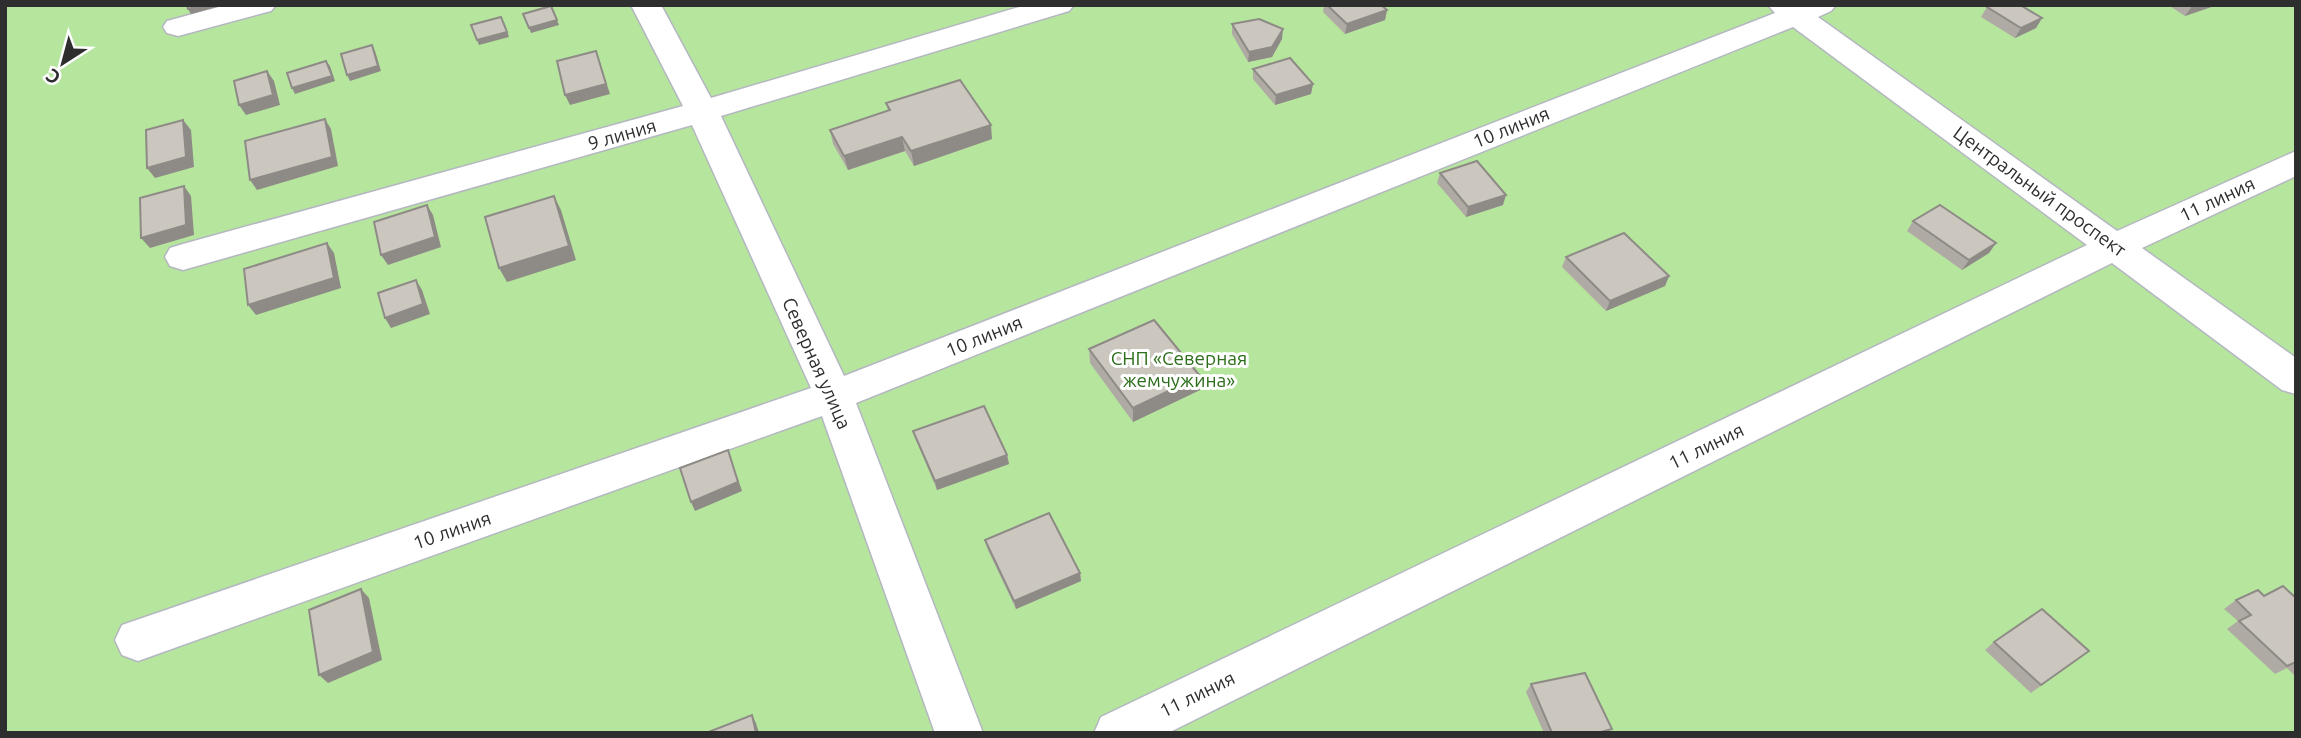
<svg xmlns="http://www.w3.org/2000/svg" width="2301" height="738" viewBox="0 0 2301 738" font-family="Ubuntu,sans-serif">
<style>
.green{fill:#b6e59e}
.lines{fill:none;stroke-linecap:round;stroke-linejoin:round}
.minor-casing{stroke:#b4b7c1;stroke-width:3}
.minor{fill:#fff;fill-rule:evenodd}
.wall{fill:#afaba4}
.shaded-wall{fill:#8e8b86}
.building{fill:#cbc7bf;stroke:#8e8b86;stroke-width:2}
.labels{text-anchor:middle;stroke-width:6;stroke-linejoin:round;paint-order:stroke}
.street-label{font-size:19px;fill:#2e2e2e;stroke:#fff}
.park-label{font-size:19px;fill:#2c6e1b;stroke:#fff}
</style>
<rect width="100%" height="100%" fill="#efe9e1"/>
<rect class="green" x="5" y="5" width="2291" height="728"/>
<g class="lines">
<g class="minor-casing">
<g id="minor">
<polygon points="226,5 276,5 271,11 178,36 167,33 163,27 167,21"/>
<polygon points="631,5 661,5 711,98 1026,5 1074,5 1069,11 721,116 844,376 1775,13 1768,5 1836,5 1831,11 1818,17 2117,231 2296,151 2296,176 2142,248 2296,358 2296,394 2282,390 2112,263 1168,733 1094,733 1101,717 2087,245 1793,27 856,403 983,733 935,733 822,416 138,661 122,655 115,640 122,625 811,388 692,125 183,270 170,266 165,257 170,248 183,244 683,106"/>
</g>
</g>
<use href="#minor" class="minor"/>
</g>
<g class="wall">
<polygon points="1324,5 1381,5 1387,10 1385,20 1345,34 1323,12"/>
<polygon points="2168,5 2217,5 2185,16"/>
<polygon points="1987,7 2042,18 2036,28 2015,38 1981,17"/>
<polygon points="1232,24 1282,39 1272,57 1248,62 1232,34"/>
<polygon points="1253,69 1313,84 1311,94 1275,105 1253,79"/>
<polygon points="886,103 992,139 914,166 905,151 848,170 833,144 830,130 888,111"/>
<polygon points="1440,173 1503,205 1466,217 1437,183"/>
<polygon points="1913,221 1996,243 1989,253 1962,270 1907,231"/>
<polygon points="1566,257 1669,276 1665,286 1606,311 1562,267"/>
<polygon points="1089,349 1200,390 1133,422 1090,363"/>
<polygon points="913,431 1007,455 1009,464 937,490 916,440"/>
<polygon points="985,540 1080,573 1081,581 1016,609 987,548"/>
<polygon points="2264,596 2296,598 2296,677 2287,668 2275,674 2227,629 2238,621 2224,609 2236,600"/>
<polygon points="1994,642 2089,651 2031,693 1985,650"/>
<polygon points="1531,684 1610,733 1544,733 1526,692"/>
</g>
<g class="shaded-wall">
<polygon points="201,5 224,5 191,14 188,9"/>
<polygon points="2194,5 2217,5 2185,16 2192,6"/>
<polygon points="1387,10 1385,20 1345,34 1347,24"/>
<polygon points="2042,18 2036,28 2015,38 2021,28"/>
<polygon points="557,20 559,25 531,33 529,28"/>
<polygon points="504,22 509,37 479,45 477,40"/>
<polygon points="1283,29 1282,39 1272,57 1248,62 1249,52"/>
<polygon points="372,45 375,51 381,71 350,81 347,75"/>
<polygon points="596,51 610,94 570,105 565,95"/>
<polygon points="326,61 330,66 335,81 295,94 292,88"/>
<polygon points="267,71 274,81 280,105 246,115 239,105"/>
<polygon points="1313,84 1311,94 1275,105 1276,95"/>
<polygon points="325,119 331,129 338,166 257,190 250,180"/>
<polygon points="183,120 191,130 194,167 155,178 147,168"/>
<polygon points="991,125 992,139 914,166 911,151"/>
<polygon points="902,137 905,151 848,170 844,156"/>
<polygon points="184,186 191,196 194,235 150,248 141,238"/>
<polygon points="1506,195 1503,205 1466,217 1468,207"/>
<polygon points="554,196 561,210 576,260 507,282 499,268"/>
<polygon points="427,205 433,215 441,247 388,265 381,255"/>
<polygon points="327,243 334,253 341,288 256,315 248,305"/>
<polygon points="1996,243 1989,253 1962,270 1969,260"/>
<polygon points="1669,276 1665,286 1606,311 1610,301"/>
<polygon points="416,280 422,290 430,314 391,328 385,318"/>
<polygon points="1200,376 1200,390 1133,422 1133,408"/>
<polygon points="728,450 742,491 695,511 691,502"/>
<polygon points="1007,455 1009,464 937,490 935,481"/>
<polygon points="1080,573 1081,581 1016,609 1014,601"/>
<polygon points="361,589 369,598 382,660 328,683 319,675"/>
<polygon points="752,715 756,723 759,733 756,733"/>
</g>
<g class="building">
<polygon points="187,5 201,5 188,9"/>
<polygon points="1327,5 1381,5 1387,10 1347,24"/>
<polygon points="1990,5 2020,5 2042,18 2021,28 1987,7"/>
<polygon points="551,6 557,20 529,28 523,14"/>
<polygon points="501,17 507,32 477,40 471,25"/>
<polygon points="1259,19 1283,29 1272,47 1249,52 1232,24"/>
<polygon points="372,45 378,66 347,75 341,54"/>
<polygon points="596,51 606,84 565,95 557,61"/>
<polygon points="1290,58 1313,84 1276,95 1253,69"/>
<polygon points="326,61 332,76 292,88 287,73"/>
<polygon points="267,71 273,95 239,105 234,81"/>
<polygon points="960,80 991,125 911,151 902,137 844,156 830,130 890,110 886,103"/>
<polygon points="325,119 332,157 250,180 245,141"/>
<polygon points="183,120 186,157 147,168 146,130"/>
<polygon points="1477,161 1506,195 1468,207 1440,173"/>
<polygon points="184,186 186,225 141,238 140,198"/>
<polygon points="554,196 569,246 499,268 485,217"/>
<polygon points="427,205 435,237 381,255 374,222"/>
<polygon points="1940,205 1996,243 1969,260 1913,221"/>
<polygon points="1624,233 1669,276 1610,301 1566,257"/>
<polygon points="327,243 334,278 248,305 244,269"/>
<polygon points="416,280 423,304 385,318 378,293"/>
<polygon points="1154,320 1200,376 1133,408 1089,349"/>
<polygon points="984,406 1007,455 935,481 913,431"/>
<polygon points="728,450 738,482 691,502 680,468"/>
<polygon points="1049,513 1080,573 1014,601 985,540"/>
<polygon points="2283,586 2296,598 2296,662 2287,666 2239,621 2251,615 2236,600 2258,590 2264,596"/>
<polygon points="361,589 373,652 319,675 309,610"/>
<polygon points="2042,609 2089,651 2041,685 1994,642"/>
<polygon points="1585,673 1612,729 1597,733 1552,733 1531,684"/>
<polygon points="752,715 756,733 706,733"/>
</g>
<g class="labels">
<g class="street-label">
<text transform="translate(1511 127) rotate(-22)" y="7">10 линия</text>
<text transform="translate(622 134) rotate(-16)" y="7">9 линия</text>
<text transform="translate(2040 191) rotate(36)" y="7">Центральный проспект</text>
<text transform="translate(2217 199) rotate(-25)" y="7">11 линия</text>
<text transform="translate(984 336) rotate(-22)" y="7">10 линия</text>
<text transform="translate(817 363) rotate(66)" y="7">Северная улица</text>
<text transform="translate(1706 446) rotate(-26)" y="7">11 линия</text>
<text transform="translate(452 530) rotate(-19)" y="7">10 линия</text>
<text transform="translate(1197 694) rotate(-26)" y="7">11 линия</text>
</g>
<g class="park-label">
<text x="1179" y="365">СНП «Северная<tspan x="1179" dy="22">жемчужина»</tspan></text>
</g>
</g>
<rect width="2301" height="738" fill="none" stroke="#2e2e2e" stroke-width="14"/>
<g transform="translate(63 63) rotate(216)" stroke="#ffffff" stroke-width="5" paint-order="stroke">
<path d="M0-5L12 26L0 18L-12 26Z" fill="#2e2e2e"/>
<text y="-10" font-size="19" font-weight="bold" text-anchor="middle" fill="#2e2e2e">С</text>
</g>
</svg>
